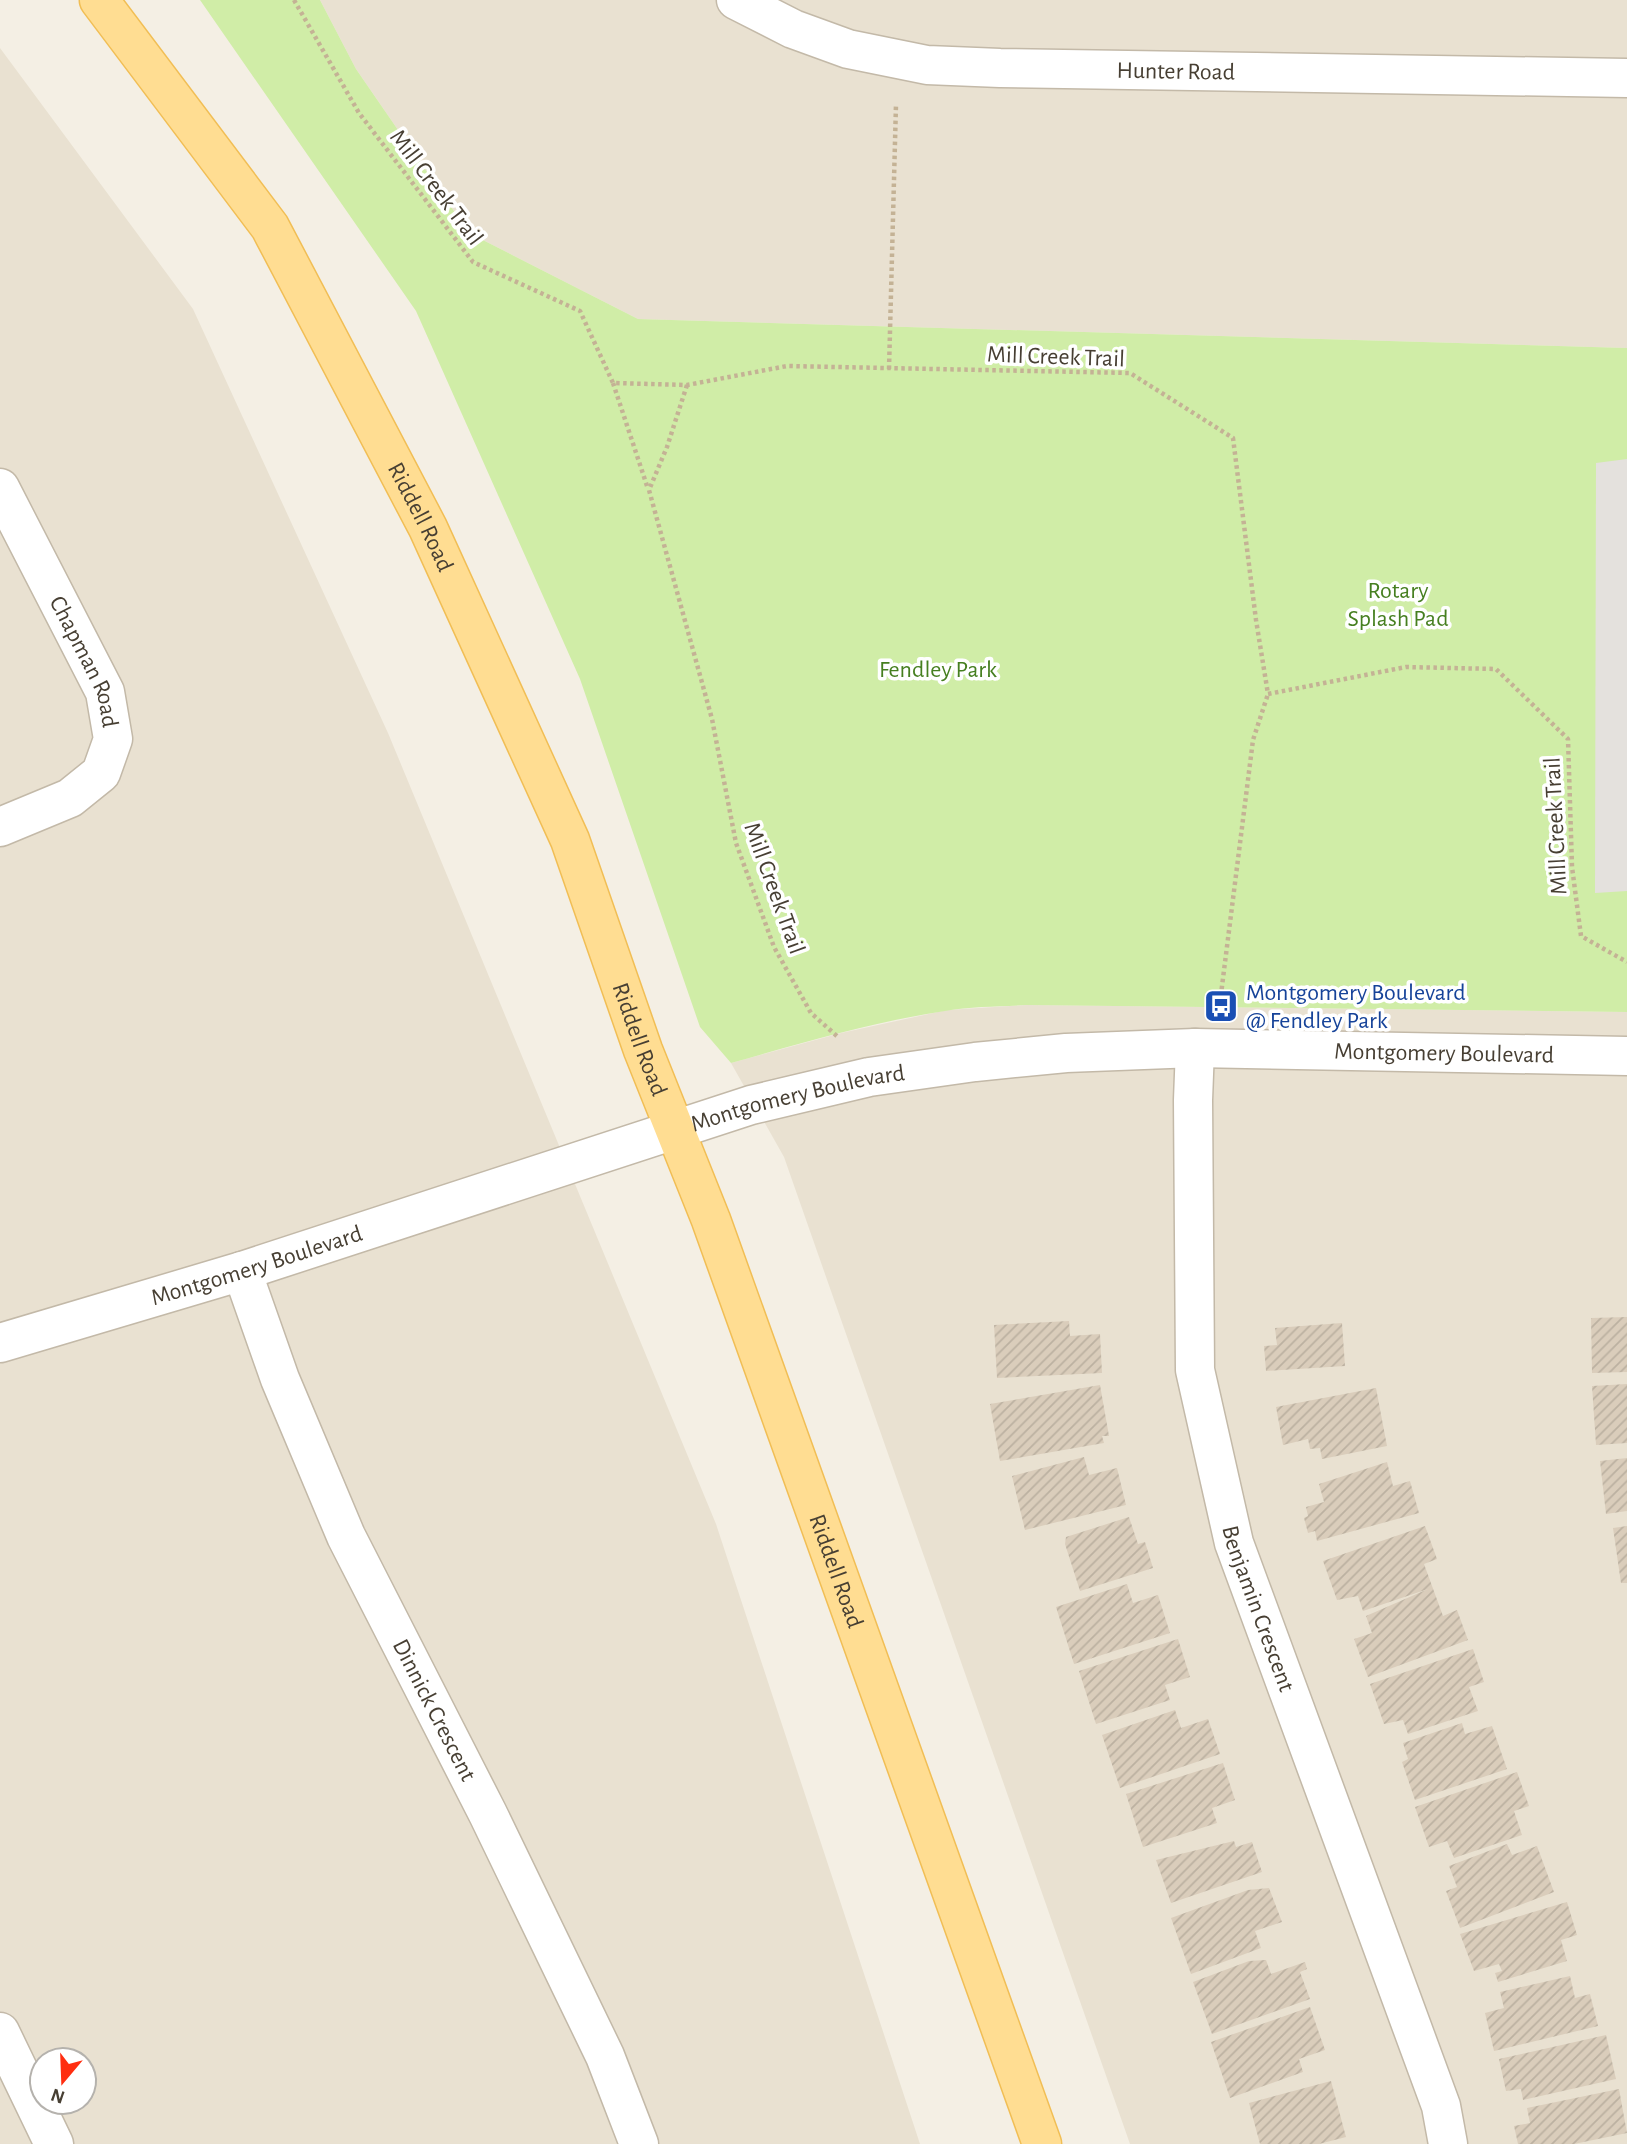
<svg xmlns="http://www.w3.org/2000/svg" width="1627" height="2144" viewBox="0 0 1627 2144" font-family="'Alegreya Sans',sans-serif">
<style>
.residential{fill:#e9e1d1;fill-rule:evenodd}
.park{fill:#d0eda7}
.parking{fill:#e4e1dd}
.building{fill:url(#building-hatch)}
.lines{fill:none;stroke-linecap:round;stroke-linejoin:round}
.street-casing{stroke:#c3b9a8;stroke-width:41}
.primary-casing{stroke:#f1be55;stroke-width:41}
.path{stroke:#c4b295;stroke-width:4.5;stroke-dasharray:3.5 3.5;stroke-linecap:butt}
.street{stroke:#fff;stroke-width:38}
.primary{stroke:#ffdd92;stroke-width:38}
.labels{text-anchor:middle;stroke-width:7;stroke-linejoin:round;paint-order:stroke}
.street-label{font-size:24px;fill:#473f33;stroke:#fff}
.park-label{font-size:24px;fill:#467f20;stroke:#fff}
.transit-label{font-size:24px;fill:#164399;stroke:#fff;text-anchor:start}
</style>
<defs>
<pattern id="building-hatch" width="6" height="6" patternUnits="userSpaceOnUse" patternTransform="scale(1.75)"><rect width="6" height="6" fill="#dacdbb"/><path d="M-1 1l2-2M0 6l6-6M5 7l2-2" fill="none" stroke="#bcb1a1"/></pattern>
</defs>
<rect width="100%" height="100%" fill="#f4efe4"/>
<g class="residential">
<polygon points="320,0 1627,0 1627,348 638,319 469,233 356,69"/>
<path d="M 0,48 L 193,309 L 388,733 L 716,1524 L 920,2144 L 0,2144 ZM 42,2060 L 84,2060 L 84,2102 L 42,2102 Z"/>
<polygon points="1026,1005 1627,1012 1627,2144 1130,2144 784,1157 731,1063 841,1033 947,1010"/>
</g>
<path class="park" d="M 200,0 L 320,0 L 356,69 L 469,233 L 638,319 L 1627,348 L 1627,1012 L 1026,1005 C 999,1007 972,1006 945,1011 C 873,1022 802,1043 731,1063 L 700,1027 L 580,679 L 416,311 Z"/>
<polygon class="parking" points="1627,459 1627,891 1595,893 1596,463"/>
<g class="building">
<polygon points="1627,1317 1627,1372 1592,1373 1591,1318"/>
<polygon points="1069,1321 1070,1336 1100,1334 1102,1373 997,1378 994,1325"/>
<polygon points="1342,1323 1345,1366 1266,1371 1264,1346 1277,1345 1275,1328"/>
<polygon points="1627,1384 1627,1443 1596,1445 1592,1386"/>
<polygon points="1100,1385 1109,1436 1102,1436 1104,1443 1000,1461 990,1404"/>
<polygon points="1376,1388 1387,1446 1322,1459 1320,1448 1310,1449 1308,1439 1283,1445 1276,1407"/>
<polygon points="1084,1457 1089,1475 1117,1468 1126,1505 1025,1530 1012,1476"/>
<polygon points="1627,1458 1627,1511 1606,1514 1600,1461"/>
<polygon points="1387,1462 1393,1486 1410,1481 1419,1513 1317,1541 1315,1531 1308,1533 1304,1518 1308,1516 1306,1507 1324,1502 1319,1484"/>
<polygon points="1129,1517 1138,1544 1145,1542 1153,1568 1080,1591 1065,1544 1066,1537"/>
<polygon points="1425,1526 1437,1559 1424,1564 1443,1616 1457,1610 1468,1640 1368,1677 1354,1639 1372,1633 1366,1616 1428,1589 1363,1611 1358,1596 1337,1600 1323,1561"/>
<polygon points="1627,1526 1627,1583 1621,1583 1613,1528"/>
<polygon points="1127,1584 1133,1603 1158,1595 1170,1633 1074,1664 1056,1607"/>
<polygon points="1178,1639 1190,1677 1165,1685 1170,1700 1096,1724 1079,1671"/>
<polygon points="1473,1649 1484,1682 1469,1687 1478,1711 1408,1734 1403,1720 1384,1724 1370,1684"/>
<polygon points="1175,1710 1181,1728 1208,1719 1220,1754 1120,1788 1102,1735"/>
<polygon points="1462,1723 1465,1734 1492,1726 1507,1769 1415,1800 1402,1762 1408,1759 1403,1743"/>
<polygon points="1223,1763 1235,1800 1212,1808 1217,1823 1143,1847 1126,1794"/>
<polygon points="1517,1772 1529,1806 1514,1811 1522,1835 1454,1858 1447,1841 1429,1847 1415,1807"/>
<polygon points="1234,1841 1236,1847 1252,1842 1262,1872 1171,1903 1156,1860"/>
<polygon points="1507,1844 1512,1855 1537,1846 1554,1892 1460,1928 1446,1891 1457,1887 1449,1866"/>
<polygon points="1269,1888 1282,1922 1255,1931 1261,1948 1191,1974 1171,1918 1248,1890"/>
<polygon points="1567,1902 1577,1935 1561,1940 1567,1961 1498,1982 1495,1973 1502,1971 1499,1964 1474,1971 1460,1934"/>
<polygon points="1266,1960 1271,1974 1305,1962 1307,1969 1300,1972 1310,1999 1212,2034 1193,1982 1249,1961"/>
<polygon points="1570,1976 1575,1998 1590,1994 1598,2026 1494,2051 1485,2013 1504,2008 1500,1992"/>
<polygon points="1310,2007 1325,2050 1299,2059 1303,2072 1230,2098 1211,2042"/>
<polygon points="1606,2035 1616,2079 1523,2100 1521,2089 1506,2091 1499,2059"/>
<polygon points="1331,2081 1346,2137 1319,2144 1260,2144 1249,2103"/>
<polygon points="1619,2089 1627,2133 1574,2144 1518,2144 1514,2126 1530,2123 1527,2108"/>
</g>
<g class="lines">
<g class="street-casing">
<g id="street">
<path id="s1" d="M 736,0 L 793,29 L 848,49 L 927,65 L 1000,68 L 1627,78"/>
<path id="s2" d="M 0,488 L 105,692 L 113,739 L 101,773 L 70,798 L 0,827"/>
<path id="s3" d="M 1195,1048 L 1193,1100 L 1195,1370 L 1234,1543 L 1441,2106 L 1448,2144"/>
<path id="s4" d="M 242,1271 L 280,1379 L 346,1536 L 488,1814 L 605,2056 L 639,2144"/>
<path id="s5" d="M 0,1343 L 242,1271 L 751,1105 L 869,1077 L 975,1062 L 1066,1053 L 1195,1048 L 1627,1056"/>
<polyline points="0,2032 54,2144"/>
</g>
</g>
<g class="primary-casing">
<g id="primary">
<path id="s6" d="M 99,0 L 270,227 L 428,528 L 570,840 L 643,1050 L 711,1220 L 1042,2144"/>
</g>
</g>
<g class="path">
<polyline points="294,0 359,113 473,262 580,311 613,383 687,385 787,366 1130,373 1233,438 1256,620 1268,694 1406,667 1496,669 1568,739 1572,867 1581,936 1627,962"/>
<polyline points="889,369 896,104"/>
<polyline points="613,383 648,489"/>
<polyline points="687,385 667,447 649,490 712,719 736,843 774,947 811,1013 838,1037"/>
<polyline points="1219,1010 1253,740 1268,694"/>
</g>
<use href="#street" class="street"/>
<use href="#primary" class="primary"/>
</g>
<defs>
<g id="bus-square" transform="scale(1.75)"><rect x="-9" y="-9" width="18" height="18" rx="4" fill="#1a4fb4" stroke="#fff"/><path d="M-5-6H5V4H4V6H2V4H-2V6H-4V4H-5ZM-3.5-4V0h7V-4ZM-3.5 1.2v1.5H-2V1.2ZM2 1.2v1.5H3.5V1.2Z" fill="#fff"/></g>
</defs>
<g fill-rule="evenodd">
<use href="#bus-square" x="1221" y="1006"/>
</g>
<g class="labels">
<g class="street-label">
<text dy="8" stroke="none"><textPath href="#s1" startOffset="452">Hunter Road</textPath></text>
<text transform="translate(437 187) rotate(53)" y="8">Mill Creek Trail</text>
<text transform="translate(1056 356) rotate(2)" y="8">Mill Creek Trail</text>
<text dy="8" stroke="none"><textPath href="#s6" startOffset="611">Riddell Road</textPath></text>
<text dy="8" stroke="none"><textPath href="#s2" startOffset="194">Chapman Road</textPath></text>
<text transform="translate(1555 826) rotate(-93)" y="8">Mill Creek Trail</text>
<text transform="translate(775 888) rotate(70)" y="8">Mill Creek Trail</text>
<text dy="8" stroke="none"><textPath href="#s6" startOffset="1178">Riddell Road</textPath></text>
<text dy="8" stroke="none"><textPath href="#s5" startOffset="1486">Montgomery Boulevard</textPath></text>
<text dy="8" stroke="none"><textPath href="#s5" startOffset="835">Montgomery Boulevard</textPath></text>
<text dy="8" stroke="none"><textPath href="#s5" startOffset="268">Montgomery Boulevard</textPath></text>
<text dy="8" stroke="none"><textPath href="#s6" startOffset="1745">Riddell Road</textPath></text>
<text dy="8" stroke="none"><textPath href="#s3" startOffset="569">Benjamin Crescent</textPath></text>
<text dy="8" stroke="none"><textPath href="#s4" startOffset="480">Dinnick Crescent</textPath></text>
</g>
<g class="park-label">
<text x="1398" y="598">Rotary<tspan x="1398" dy="28">Splash Pad</tspan></text>
<text x="938" y="677">Fendley Park</text>
</g>
<g class="transit-label">
<text x="1246" y="1000">Montgomery Boulevard<tspan x="1246" dy="28">@ Fendley Park</tspan></text>
</g>
</g>
<g transform="translate(63 2081) rotate(199)"><circle r="33" fill="#ffffff" stroke="#b5b2ad" stroke-width="2"/>
<path d="M0-5L12 26L0 18L-12 26Z" fill="#ff2e10"/>
<text y="-10" font-size="19" font-weight="bold" text-anchor="middle" fill="#473f33">N</text>
</g>
</svg>
